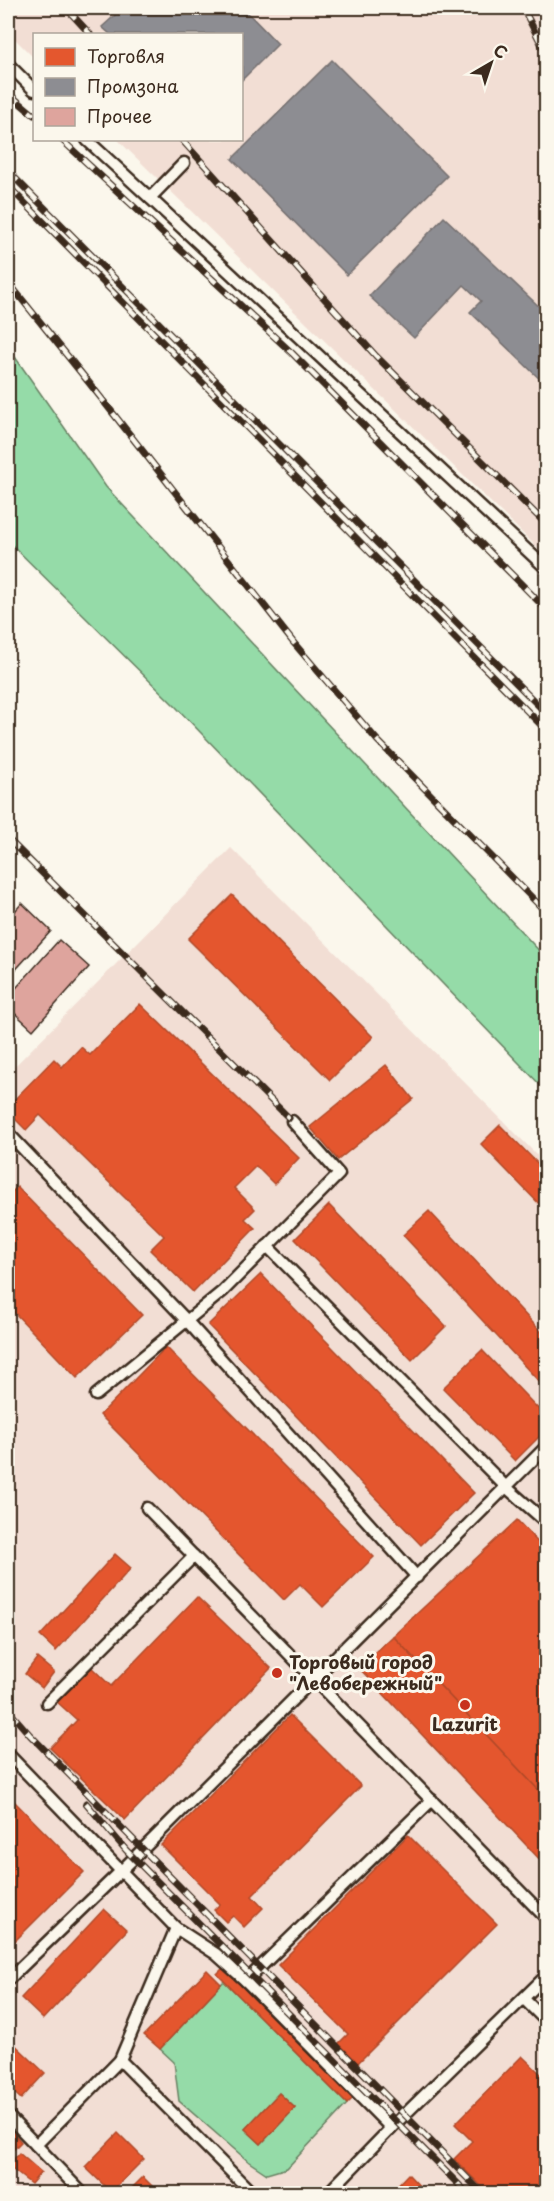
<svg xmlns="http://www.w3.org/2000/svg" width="554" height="2201" viewBox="0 0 554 2201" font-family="'Playpen Sans',sans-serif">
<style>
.built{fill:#f2ded4}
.green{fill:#95dba8;stroke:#688263;stroke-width:1.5;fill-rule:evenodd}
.shops{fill:#e4572e;stroke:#b14a29;stroke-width:1.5}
.industry{fill:#8d8d92;stroke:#746f6f;stroke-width:1.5}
.building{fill:#dea49d;stroke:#3b2a1e;stroke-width:1.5}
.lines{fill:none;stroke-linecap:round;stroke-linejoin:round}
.service-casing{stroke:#3b2a1e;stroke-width:15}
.service{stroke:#fbf7ec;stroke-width:10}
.rail-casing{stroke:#3b2a1e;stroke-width:7}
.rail{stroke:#fbf7ec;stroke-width:4.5;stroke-dasharray:14;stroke-linecap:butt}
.poi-dot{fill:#c8321e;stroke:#fbf7ec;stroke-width:2}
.labels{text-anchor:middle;stroke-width:6;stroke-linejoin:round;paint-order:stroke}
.poi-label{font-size:18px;font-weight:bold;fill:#3b2a1e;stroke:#fbf7ec;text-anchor:start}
</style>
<rect width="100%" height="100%" fill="#fbf7ec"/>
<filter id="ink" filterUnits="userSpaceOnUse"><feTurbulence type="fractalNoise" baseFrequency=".0167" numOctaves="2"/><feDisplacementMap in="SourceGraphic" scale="12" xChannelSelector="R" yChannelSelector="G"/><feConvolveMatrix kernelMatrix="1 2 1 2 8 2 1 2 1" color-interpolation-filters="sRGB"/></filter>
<g filter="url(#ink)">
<g class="built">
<polygon points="8,8 546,8 546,556 118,140 242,140 242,34 34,34 34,58 8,32"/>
<polygon points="231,848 546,1164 546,2193 19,2194 8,2183 8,1073"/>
</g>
<g class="green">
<polygon points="8,347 106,487 546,958 546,1091 176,707 8,541"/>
<path d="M 224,1981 L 347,2104 L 287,2168 L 267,2174 L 249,2162 L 179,2101 L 174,2062 L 160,2049 ZM 279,2093 L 295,2108 L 261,2144 L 245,2129 Z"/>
</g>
<g class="shops">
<polygon points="232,895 373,1037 330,1080 188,939"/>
<polygon points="140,1004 299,1158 274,1184 256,1166 234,1188 255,1209 245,1219 255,1228 193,1292 150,1250 164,1236 40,1115 26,1130 8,1112 8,1106 54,1059 62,1067 81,1047 90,1055"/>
<polygon points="386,1065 413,1099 338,1160 310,1127"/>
<polygon points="500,1125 546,1172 546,1211 481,1144"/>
<polygon points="17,1187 142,1315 77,1378 8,1306 8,1196"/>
<polygon points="329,1205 446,1326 412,1360 295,1239"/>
<polygon points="429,1211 546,1337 546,1389 403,1235"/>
<polygon points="261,1274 474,1493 421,1545 208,1325"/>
<polygon points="166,1347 374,1557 323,1607 300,1584 284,1600 100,1415"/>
<polygon points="482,1350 546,1417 546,1430 515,1461 443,1388"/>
<polygon points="517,1520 546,1551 546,1798 393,1636"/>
<polygon points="115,1554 131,1568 56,1651 40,1636"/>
<polygon points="197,1597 271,1668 125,1820 50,1748 77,1720 56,1701 90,1666 111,1686"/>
<polygon points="393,1636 546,1798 546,1866 359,1668"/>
<polygon points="37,1658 54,1672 42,1688 25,1674"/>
<polygon points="290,1715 361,1786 252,1896 263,1908 244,1927 233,1916 226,1922 214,1910 220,1904 161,1845"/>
<polygon points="8,1795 84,1872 8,1948"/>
<polygon points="408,1835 497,1924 357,2064 338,2044 348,2034 278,1965"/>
<polygon points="104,1909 127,1930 43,2019 21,1998"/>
<polygon points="224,1967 354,2097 347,2104 217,1974"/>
<polygon points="207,1970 221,1984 160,2049 144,2035"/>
<polygon points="8,2038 45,2073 21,2099 8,2087"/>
<polygon points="522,2056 546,2079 546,2194 489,2194 454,2159 472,2141 455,2124"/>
<polygon points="279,2093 295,2108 261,2144 245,2129"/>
<polygon points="8,2127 21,2142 8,2155"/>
<polygon points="118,2133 144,2159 111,2192 85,2167"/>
<polygon points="19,2153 41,2172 31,2184 8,2166"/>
<polygon points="408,2174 427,2194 389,2194"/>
<polygon points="143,2177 160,2194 126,2194"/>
</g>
<g class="industry">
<polygon points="123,8 243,8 278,44 242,80 242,34 110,34 102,27"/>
<polygon points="332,60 447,176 347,275 232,159"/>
<polygon points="444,217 546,313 546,385 470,312 481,301 464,285 414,338 369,296"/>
</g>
<g class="building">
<polygon points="22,903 51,931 8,978 8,919"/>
<polygon points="59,940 89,967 33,1030 8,1007 8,997"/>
</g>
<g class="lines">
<g class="service-casing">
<g id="service">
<polyline points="8,64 34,90"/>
<polyline points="87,140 150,198"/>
<polyline points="184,163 150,198 546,568"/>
<polyline points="8,1133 187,1321 417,1577"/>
<polyline points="267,1246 506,1487 546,1522"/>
<polyline points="96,1395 223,1291 339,1174 292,1121"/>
<polyline points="147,1508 546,1918"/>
<polyline points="47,1703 194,1556"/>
<polyline points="8,1754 176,1928 120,2060"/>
<polyline points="176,1928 216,1954 246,1981 391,2128"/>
<polyline points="8,1980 121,1871 546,1447"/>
<polyline points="246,1981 432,1800"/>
<polyline points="524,1999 546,2021"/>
<polyline points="8,2116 36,2145 120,2060 253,2194"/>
<polyline points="36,2145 83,2194"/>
<polyline points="327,2194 391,2128 546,1976"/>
</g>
</g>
<use href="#service" class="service"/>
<g class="rail-casing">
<g id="rail">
<polyline points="66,8 90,34"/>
<polyline points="523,8 546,53"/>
<polyline points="8,93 34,115"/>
<polyline points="62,140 292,353 546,609"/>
<polyline points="182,140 376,356 546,524"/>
<polyline points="8,171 546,713"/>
<polyline points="8,186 546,730"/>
<polyline points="8,282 90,384 293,642 377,740 546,912"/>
<polyline points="8,839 289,1118"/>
<polyline points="8,1710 30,1735 483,2194"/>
<polyline points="86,1803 126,1850 468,2194"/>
</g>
</g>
<use href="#rail" class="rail"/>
</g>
</g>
<g class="poi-dot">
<circle cx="277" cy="1673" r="6"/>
<circle cx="465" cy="1705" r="6"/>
</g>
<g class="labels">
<g class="poi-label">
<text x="289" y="1669">Торговый город<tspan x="289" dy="21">"Левобережный"</tspan></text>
<text x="465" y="1731" text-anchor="middle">Lazurit</text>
</g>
</g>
<rect width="554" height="2201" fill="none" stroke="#fbf7ec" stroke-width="30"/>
<rect x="15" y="15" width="524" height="2171" fill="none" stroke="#3b2a1e" stroke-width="2" filter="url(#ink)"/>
<rect x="33" y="33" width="210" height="108" fill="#fbf7ec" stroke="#aea59a" stroke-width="1.5"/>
<rect x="45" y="48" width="30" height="18" fill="#e4572e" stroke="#aea59a" stroke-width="1.5"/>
<text x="87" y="63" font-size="18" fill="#3b2a1e">Торговля</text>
<rect x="45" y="78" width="30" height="18" fill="#8d8d92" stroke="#aea59a" stroke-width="1.5"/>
<text x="87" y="93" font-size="18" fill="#3b2a1e">Промзона</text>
<rect x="45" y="108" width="30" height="18" fill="#dea49d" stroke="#aea59a" stroke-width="1.5"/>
<text x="87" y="123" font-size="18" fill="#3b2a1e">Прочее</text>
<g transform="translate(491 63) rotate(39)" stroke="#fbf7ec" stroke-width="4.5" paint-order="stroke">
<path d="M0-4.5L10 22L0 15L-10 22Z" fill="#3b2a1e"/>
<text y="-9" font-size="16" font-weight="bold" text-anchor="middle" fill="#3b2a1e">С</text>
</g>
</svg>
